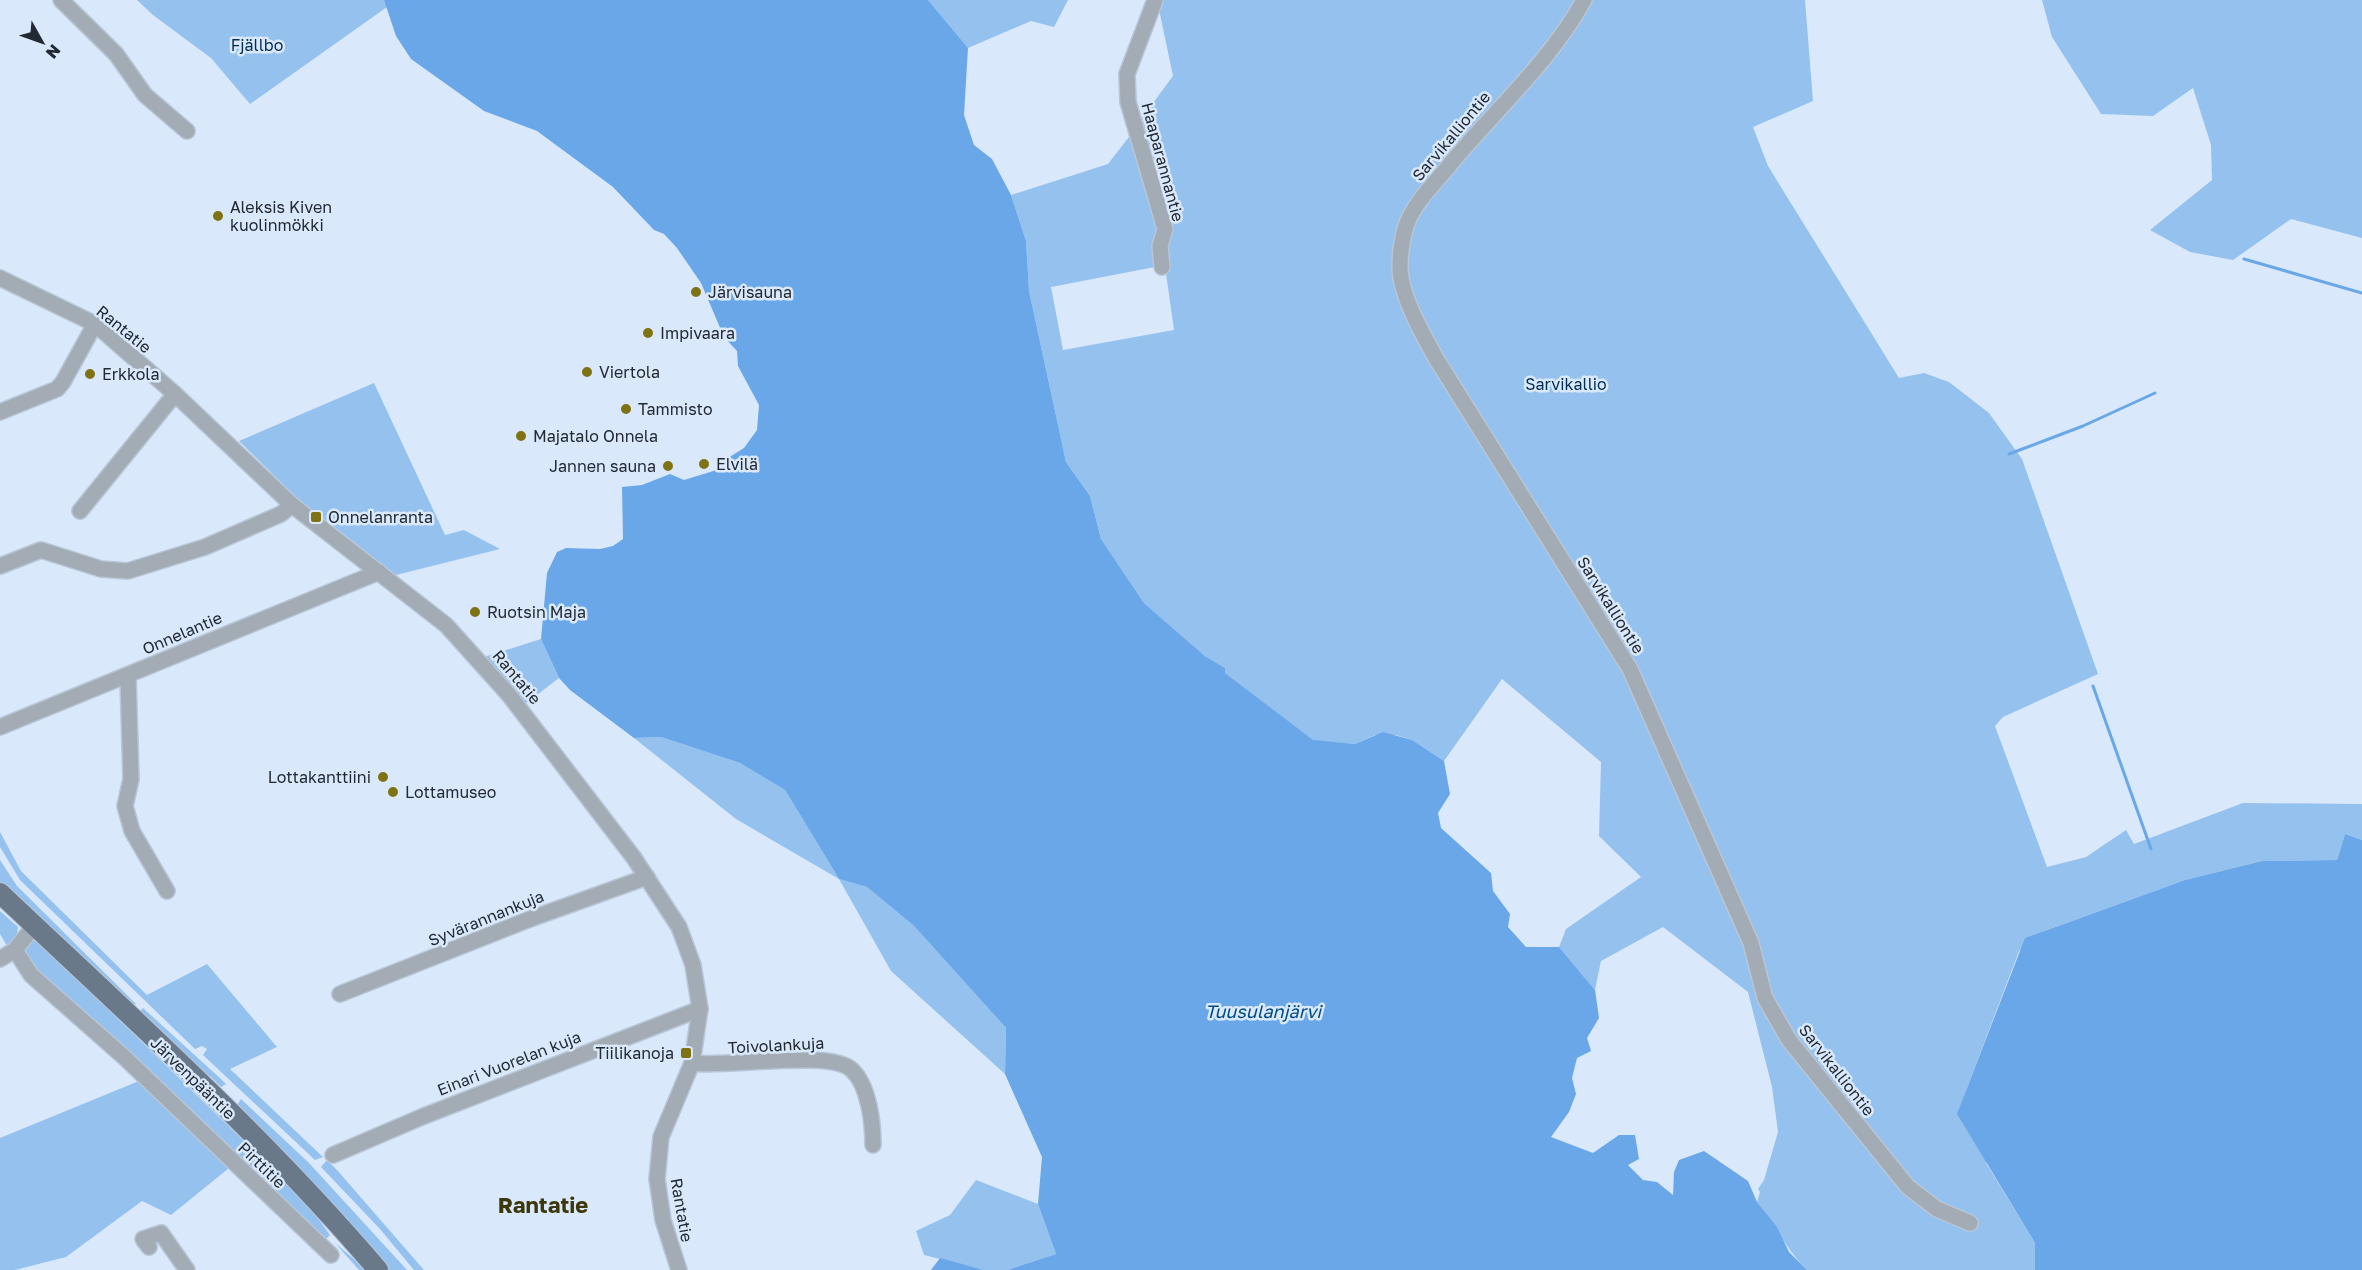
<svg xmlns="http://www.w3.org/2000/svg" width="2362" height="1270" viewBox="0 0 2362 1270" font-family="'Golos Text',sans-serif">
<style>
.green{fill:#95c1ef}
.water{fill:#69a7e9}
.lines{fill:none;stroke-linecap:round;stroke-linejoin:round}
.stream{stroke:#69a7e9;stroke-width:3}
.minor-casing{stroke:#b8c6d7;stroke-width:18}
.major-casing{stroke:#b8c6d7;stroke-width:22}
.minor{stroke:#a3abb5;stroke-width:15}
.major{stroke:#6a798a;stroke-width:20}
.poi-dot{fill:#7f7213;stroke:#d9e9fb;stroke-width:2}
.labels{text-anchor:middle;stroke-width:5;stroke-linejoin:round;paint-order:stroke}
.park-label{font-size:16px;fill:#002c55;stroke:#d9e9fb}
.street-label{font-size:16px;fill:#222932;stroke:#d9e9fb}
.poi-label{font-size:16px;fill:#222932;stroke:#d9e9fb;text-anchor:start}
.water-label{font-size:18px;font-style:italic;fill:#004a84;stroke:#d9e9fb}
.district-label{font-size:22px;font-weight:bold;fill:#3d370c;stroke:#d9e9fb}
</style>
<rect width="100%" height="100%" fill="#d9e9fb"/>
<g class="green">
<polygon points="137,0 384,0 387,7 250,104 211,58 153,15"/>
<polygon points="928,0 1068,0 1054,27 1031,21 968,48"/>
<path d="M 1157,0 L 1805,0 L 1813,101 L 1753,127 L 1768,166 L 1899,378 L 1924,373 L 1949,382 L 1989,413 L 2022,459 L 2098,674 L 2003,717 L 1995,726 L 2047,867 L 2086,857 L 2126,830 L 2134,844 L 2243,803 L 2362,804 L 2362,840 L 2345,834 L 2337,860 L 2262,861 L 2185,880 L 2044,931 L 2019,951 L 1964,1096 L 1962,1122 L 1975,1143 L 1993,1157 L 1986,1163 L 2035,1243 L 2035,1270 L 1807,1270 C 1787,1250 1775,1225 1757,1202 L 1760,1192 L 1758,1189 L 1764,1180 L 1778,1132 L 1772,1087 L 1748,992 L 1663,927 L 1601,961 L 1595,990 L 1559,947 L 1566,929 L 1641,877 L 1599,836 L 1601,762 L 1502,679 L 1444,761 L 1412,740 L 1396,735 L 1375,735 L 1355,744 L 1313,741 L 1225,673 L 1225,668 L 1205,656 L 1144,603 L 1101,539 L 1090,496 L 1066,462 L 1029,291 L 1026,241 L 1011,195 L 1108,164 L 1132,133 L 1162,229 L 1155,267 L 1051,287 L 1063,350 L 1174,330 L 1165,266 L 1167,228 L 1136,126 L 1173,76 Z"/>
<polygon points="2042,0 2362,0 2362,238 2291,219 2233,260 2190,252 2150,230 2212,180 2211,145 2193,88 2153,116 2101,114 2052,37"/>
<polygon points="374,383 445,535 464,530 500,549 396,575 296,497 239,441"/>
<polygon points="541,639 559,678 520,708 481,658"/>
<polygon points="661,737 740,763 785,790 839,879 867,887 914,926 1006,1028 1005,1074 891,971 839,879 736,819 634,738"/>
<polygon points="0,832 21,871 147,995 207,964 277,1047 230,1069 323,1157 315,1160 203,1055 207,1049 202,1046 195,1049 20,880 0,847"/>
<polygon points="0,860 17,886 136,1004 130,1006 0,882"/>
<polygon points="0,911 18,927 16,941 7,946 0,934"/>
<polygon points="29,940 35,941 45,948 279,1175 306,1202 330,1235 325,1240 28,965 21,952"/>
<polygon points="143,1008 222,1080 226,1084 221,1087 211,1077 195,1068 138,1013"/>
<polygon points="139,1081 229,1168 171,1215 142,1201 66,1257 15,1270 0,1270 0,1138"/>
<polygon points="241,1099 309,1163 407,1270 389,1270 237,1105"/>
<polygon points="327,1160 337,1170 424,1270 414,1270 380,1229 321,1167"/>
<polygon points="976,1180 1038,1204 1056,1254 1007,1270 984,1270 924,1255 916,1231 950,1215"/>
<polygon points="335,1243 367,1270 359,1270"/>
</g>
<g class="water">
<polygon points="384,0 928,0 968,48 964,115 974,145 992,159 1011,195 1026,241 1029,291 1066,462 1090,496 1101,539 1144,603 1205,656 1225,668 1225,673 1313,740 1355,744 1383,732 1412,740 1444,761 1450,794 1438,813 1441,828 1491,873 1493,891 1510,914 1508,927 1526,947 1559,947 1595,990 1599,1018 1587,1038 1591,1051 1577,1058 1572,1078 1576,1094 1569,1112 1551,1137 1593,1153 1619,1135 1635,1135 1639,1159 1628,1165 1643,1180 1657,1182 1673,1195 1674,1172 1679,1160 1704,1151 1748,1181 1757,1202 1777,1227 1789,1252 1807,1270 1007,1270 1056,1254 1038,1204 1042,1157 1005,1074 1006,1028 914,926 867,887 839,879 785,790 740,763 661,737 634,738 570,690 559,678 541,639 547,573 557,552 566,548 600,549 613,546 623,539 622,487 642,485 670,474 684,480 720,469 728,458 744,448 757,430 759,405 738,366 737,351 724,337 701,283 677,248 664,234 654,230 613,187 537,131 484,111 411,59 396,36"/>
<polygon points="2345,834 2362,840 2362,1270 2035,1270 2035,1243 1957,1114 2025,938 2185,880 2262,861 2337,860"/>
<polygon points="940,1258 984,1270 931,1270"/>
</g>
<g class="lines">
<g class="stream">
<polyline points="2244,259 2362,293"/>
<polyline points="2009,454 2083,426 2155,393"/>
<polyline points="2093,686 2151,849"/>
</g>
<g class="minor-casing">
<g id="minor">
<polyline points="61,0 116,54 145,95 187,131"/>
<polyline points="1155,0 1127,74 1128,102 1165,229 1160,246 1162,267"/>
<path d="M 1584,0 C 1551,61 1492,113 1448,167 C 1433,185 1414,203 1406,226 C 1402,239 1400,254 1400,267 C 1400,295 1423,335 1437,360 L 1630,669 L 1751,943 L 1765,998 L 1789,1040 L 1908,1187 L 1937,1209 L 1970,1223"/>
<polyline points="0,278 95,324 175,394 292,505 446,625 509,695 634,858 679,927 693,965 700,1009 692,1063 661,1137 657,1179 663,1220 679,1270"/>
<polyline points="0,412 57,389 63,382 95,324"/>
<polyline points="80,511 175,394"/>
<polyline points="0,566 41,550 101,569 128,571 205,547 281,514 292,505"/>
<polyline points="128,676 131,779 125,806 132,831 167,891"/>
<polyline points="0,727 379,572"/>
<polyline points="15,950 31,975 124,1057 331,1255"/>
<polyline points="0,959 15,950 34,926"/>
<polyline points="340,994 530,919 647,877"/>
<path d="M 692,1063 C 727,1068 831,1049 852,1070 C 869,1086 873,1123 873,1145"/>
<polyline points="333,1155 424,1116 700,1009"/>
<polyline points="149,1247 143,1239 161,1233 187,1270"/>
</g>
</g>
<g class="major-casing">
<path id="major" d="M 0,893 C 129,1015 263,1135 378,1270"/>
</g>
<use href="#minor" class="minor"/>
<use href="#major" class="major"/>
</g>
<g class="poi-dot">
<circle cx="218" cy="216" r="6"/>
<circle cx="696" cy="292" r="6"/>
<circle cx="648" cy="333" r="6"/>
<circle cx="587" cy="372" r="6"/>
<circle cx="90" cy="374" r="6"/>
<circle cx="626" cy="409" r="6"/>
<circle cx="521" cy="436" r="6"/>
<circle cx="704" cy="464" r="6"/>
<circle cx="668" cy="466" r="6"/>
<rect x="310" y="511" width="12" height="12" rx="3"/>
<circle cx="475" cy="612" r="6"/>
<circle cx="383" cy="777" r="6"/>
<circle cx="393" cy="792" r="6"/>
<rect x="680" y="1047" width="12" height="12" rx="3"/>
</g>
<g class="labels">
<g class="park-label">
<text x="257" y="51">Fjällbo</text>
<text x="1566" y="390">Sarvikallio</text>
</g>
<g class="street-label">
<text transform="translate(1451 136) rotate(-50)" y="6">Sarvikalliontie</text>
<text transform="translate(1163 162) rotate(75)" y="6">Haaparannantie</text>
<text transform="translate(124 329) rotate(39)" y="6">Rantatie</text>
<text transform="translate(1611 605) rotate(58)" y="6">Sarvikalliontie</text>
<text transform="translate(182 633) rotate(-23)" y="6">Onnelantie</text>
<text transform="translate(517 677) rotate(50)" y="6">Rantatie</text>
<text transform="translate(486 918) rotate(-22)" y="6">Syvärannankuja</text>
<text transform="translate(776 1045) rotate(-3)" y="6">Toivolankuja</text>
<text transform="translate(509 1063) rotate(-21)" y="6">Einari Vuorelan kuja</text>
<text transform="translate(1837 1070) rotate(52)" y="6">Sarvikalliontie</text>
<text transform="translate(193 1078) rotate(44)" y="6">Järvenpääntie</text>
<text transform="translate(262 1165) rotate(44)" y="6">Pirttitie</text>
<text transform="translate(682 1210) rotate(80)" y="6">Rantatie</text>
</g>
<g class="poi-label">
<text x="230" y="213">Aleksis Kiven<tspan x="230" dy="18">kuolinmökki</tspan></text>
<text x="708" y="298">Järvisauna</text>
<text x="660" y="339">Impivaara</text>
<text x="599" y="378">Viertola</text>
<text x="102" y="380">Erkkola</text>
<text x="638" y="415">Tammisto</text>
<text x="533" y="442">Majatalo Onnela</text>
<text x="716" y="470">Elvilä</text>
<text x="656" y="472" text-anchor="end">Jannen sauna</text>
<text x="328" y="523">Onnelanranta</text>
<text x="487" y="618">Ruotsin Maja</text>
<text x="371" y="783" text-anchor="end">Lottakanttiini</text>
<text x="405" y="798">Lottamuseo</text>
<text x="674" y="1059" text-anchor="end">Tiilikanoja</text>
</g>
<g class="water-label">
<text x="1263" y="1018">Tuusulanjärvi</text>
</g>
<g class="district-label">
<text x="543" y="1213">Rantatie</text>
</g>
</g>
<g transform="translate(42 42) rotate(130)" stroke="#d9e9fb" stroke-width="4.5" paint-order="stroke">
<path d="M0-4.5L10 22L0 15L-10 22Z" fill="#222932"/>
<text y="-9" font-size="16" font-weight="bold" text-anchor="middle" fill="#222932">N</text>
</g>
</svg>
